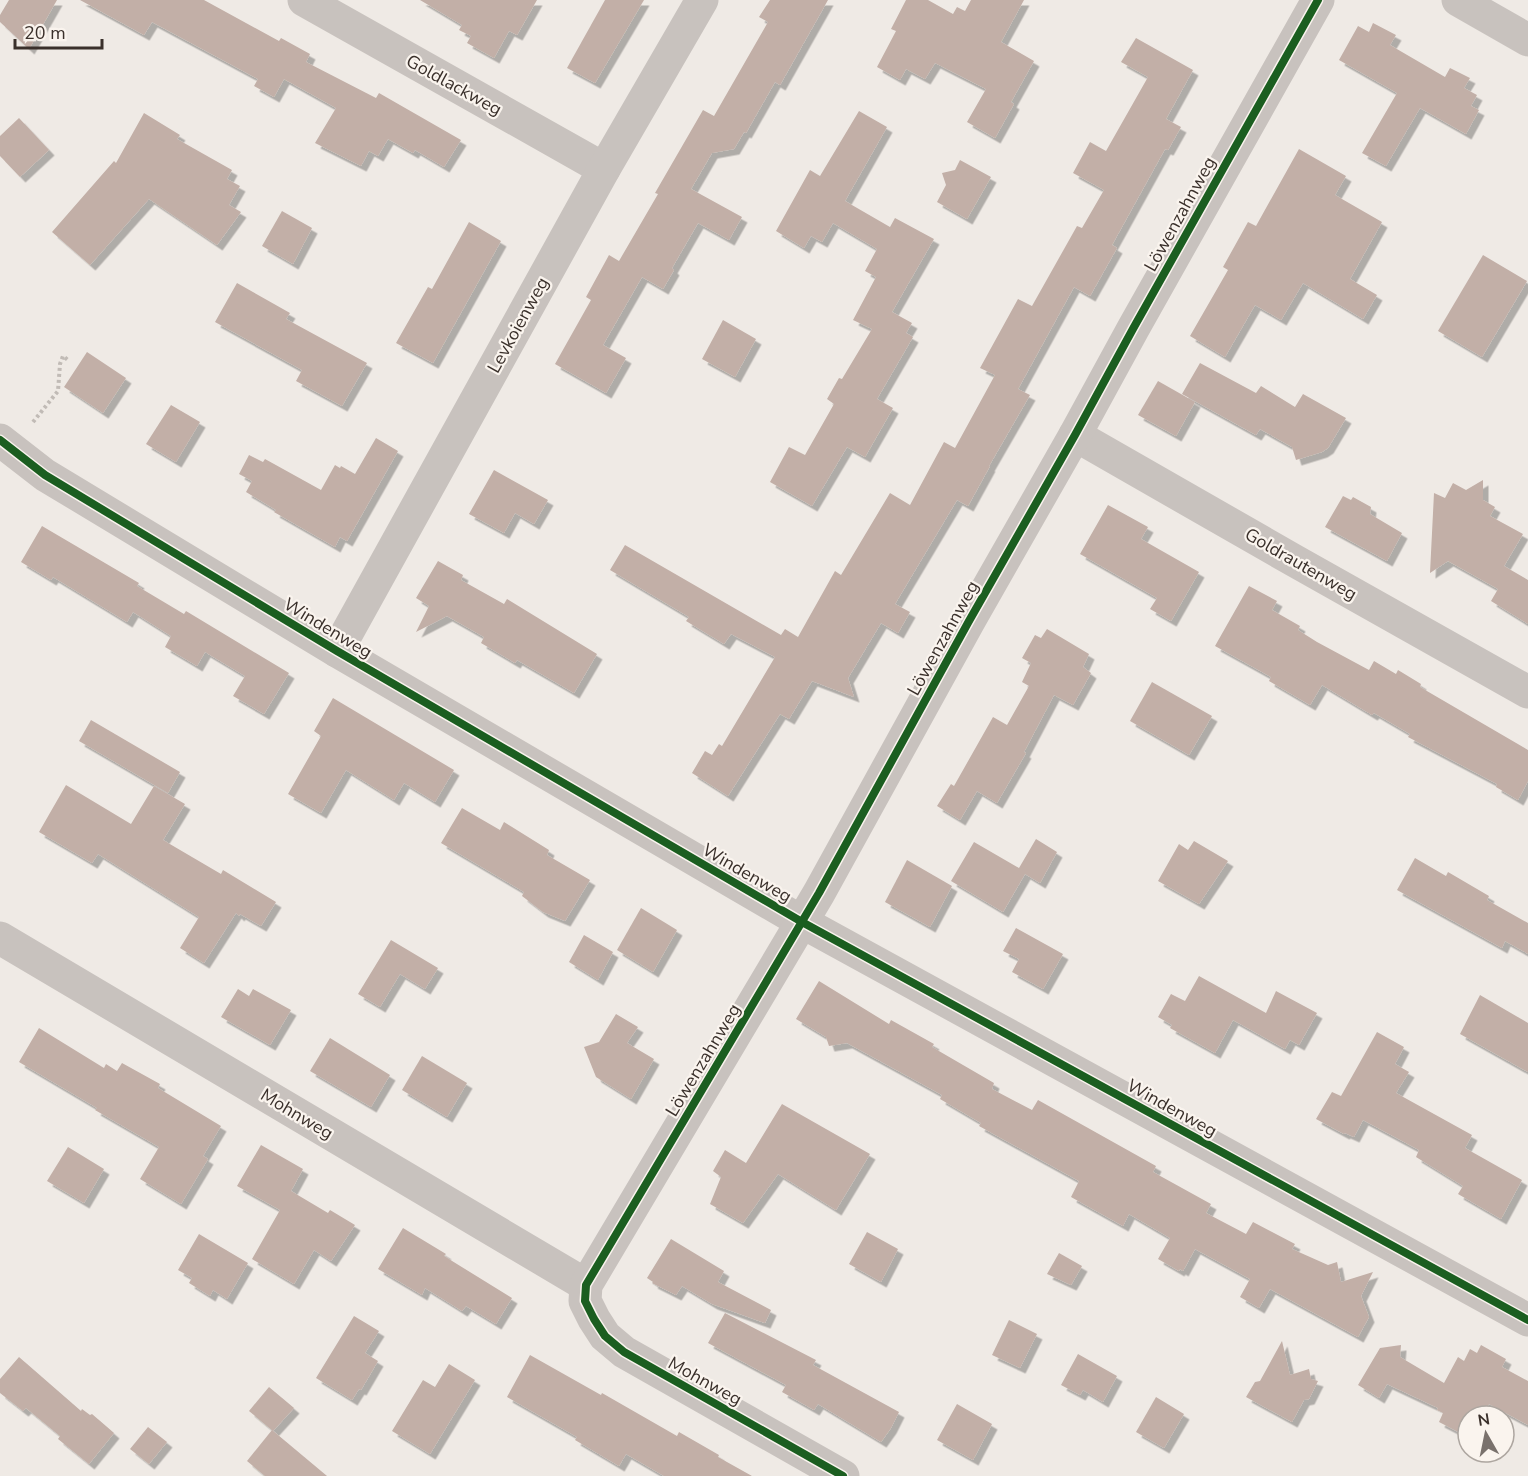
<svg xmlns="http://www.w3.org/2000/svg" width="1528" height="1476" viewBox="0 0 1528 1476" font-family="'Nunito Sans',sans-serif">
<style>
.building{fill:#c2afa7;filter:url(#shadow)}
.lines{fill:none;stroke-linecap:round;stroke-linejoin:round}
.path{stroke:#c1bbb6;stroke-width:4;stroke-dasharray:3 3;stroke-linecap:butt}
.minor{stroke:#c8c2be;stroke-width:33}
.cycleway-casing{stroke:#faf4ee;stroke-width:11}
.cycleway{stroke:#1b5e20;stroke-width:8}
.labels{text-anchor:middle;stroke-width:4.5;stroke-linejoin:round;paint-order:stroke}
.street-label{font-size:18px;fill:#3a302b;stroke:#faf4ee}
</style>
<defs>
<filter id="shadow"><feDropShadow dx="5.5" dy="5.5" stdDeviation="0" flood-color="#0004"/></filter>
</defs>
<rect width="100%" height="100%" fill="#efeae5"/>
<g class="building">
<polygon points="9,0 57,0 29,49 0,22 0,15"/>
<polygon points="80,0 204,0 279,41 281,38 310,54 306,62 376,98 379,93 461,140 444,167 415,150 413,153 388,139 378,156 369,151 361,166 315,143 336,108 284,79 274,97 254,86 258,79 152,22 144,35"/>
<polygon points="420,0 537,0 517,35 509,31 494,58 467,43 471,36 459,30 462,25"/>
<polygon points="605,0 644,0 595,83 567,68"/>
<polygon points="770,0 828,0 780,85 775,82 746,133 744,132 734,149 712,153 691,189 742,217 729,240 698,223 672,268 674,270 663,289 642,277 603,345 626,358 606,393 555,364 591,300 586,297 609,255 619,261 658,194 655,193 703,110 714,116 768,22 759,17"/>
<polygon points="906,0 928,0 953,14 957,7 965,11 971,0 1024,0 1001,42 1034,61 1011,102 1014,104 995,138 967,122 986,89 935,63 925,79 906,69 900,80 877,67 896,31 891,29"/>
<polygon points="1373,23 1396,35 1390,45 1445,77 1450,68 1470,78 1464,88 1477,95 1471,106 1479,110 1466,134 1420,108 1386,166 1362,153 1397,93 1339,60 1358,26 1369,32"/>
<polygon points="1136,38 1193,70 1166,119 1181,127 1168,150 1165,149 1112,245 1117,248 1090,296 1074,287 1018,389 1030,395 989,466 990,466 968,506 957,500 895,604 910,612 898,633 881,623 848,678 854,697 812,681 789,719 780,714 728,796 692,773 705,751 712,755 719,744 722,746 775,657 731,634 724,644 686,621 689,617 610,570 625,545 781,635 785,629 798,637 835,571 841,575 890,493 910,505 944,442 955,448 995,375 980,368 1018,299 1032,306 1077,226 1082,228 1104,190 1073,173 1090,142 1106,151 1148,77 1121,62"/>
<polygon points="859,111 887,127 845,201 890,227 895,218 934,239 892,312 912,323 906,333 913,337 877,399 893,408 865,457 847,447 812,506 770,482 789,447 805,455 834,404 827,399 839,378 842,379 872,329 853,320 876,277 865,271 877,249 833,223 822,242 811,236 804,248 776,231 810,170 820,176"/>
<polygon points="144,113 180,135 177,139 232,170 227,179 240,186 229,205 241,212 217,245 149,199 90,265 52,232 114,161 116,163"/>
<polygon points="19,118 49,150 20,177 0,156 0,136"/>
<polygon points="1299,149 1346,176 1335,195 1382,222 1350,279 1377,295 1363,319 1303,283 1281,320 1255,305 1225,357 1190,336 1228,270 1223,267 1248,222 1256,226"/>
<polygon points="960,160 991,177 967,219 937,202 946,185 942,173 955,170"/>
<polygon points="282,211 312,228 293,264 262,246"/>
<polygon points="469,222 501,241 433,363 396,343 428,287 432,289"/>
<polygon points="1483,255 1527,281 1482,357 1438,331"/>
<polygon points="237,283 290,313 286,319 367,363 342,406 296,381 302,370 215,322"/>
<polygon points="723,320 756,339 735,377 702,359"/>
<polygon points="87,352 126,378 103,413 64,387"/>
<polygon points="1200,363 1256,393 1261,386 1295,407 1303,394 1346,418 1328,448 1322,452 1296,460 1292,447 1260,429 1256,435 1182,394"/>
<polygon points="1158,381 1195,402 1176,436 1138,415"/>
<polygon points="171,405 200,422 176,462 146,444"/>
<polygon points="376,438 398,451 347,541 340,537 335,547 274,512 276,510 246,492 252,481 239,474 249,455 263,462 265,459 321,490 335,465 340,468 341,466 355,474"/>
<polygon points="494,470 548,500 534,524 515,513 504,533 469,514"/>
<polygon points="1483,480 1483,500 1495,507 1490,516 1523,534 1504,566 1528,580 1528,624 1491,601 1498,589 1448,561 1430,573 1434,493 1445,498 1453,483 1466,490"/>
<polygon points="1343,496 1351,500 1353,497 1371,507 1370,514 1402,533 1387,561 1325,527"/>
<polygon points="1108,505 1148,527 1141,539 1199,572 1171,621 1150,609 1157,598 1080,554"/>
<polygon points="42,526 139,583 137,586 184,614 186,611 289,673 264,714 233,696 245,676 205,652 197,666 165,647 171,636 133,612 127,622 53,577 51,580 21,562"/>
<polygon points="438,561 463,575 461,580 504,604 507,599 597,654 574,693 517,660 515,663 481,643 484,637 447,616 416,632 429,606 416,598"/>
<polygon points="1249,586 1277,601 1272,610 1300,626 1298,630 1317,642 1369,670 1374,661 1396,674 1398,670 1421,684 1420,687 1528,750 1528,781 1518,800 1496,787 1497,784 1408,737 1410,734 1374,713 1372,715 1322,685 1310,705 1269,681 1271,677 1215,646"/>
<polygon points="1047,629 1089,654 1083,667 1091,673 1073,705 1054,695 1024,752 1026,753 997,803 977,791 960,820 937,806 951,784 954,786 993,717 1007,725 1029,686 1022,682 1031,663 1022,658 1035,635 1041,638"/>
<polygon points="1152,682 1212,716 1189,755 1130,721"/>
<polygon points="333,698 454,770 435,802 404,783 394,800 346,770 321,813 288,794 321,736 314,731"/>
<polygon points="91,720 180,772 168,793 79,741"/>
<polygon points="66,785 131,824 154,786 185,804 163,840 221,874 223,870 276,902 261,926 240,914 239,916 236,913 204,963 180,948 199,917 98,854 92,863 39,832"/>
<polygon points="462,808 500,830 504,822 549,850 547,855 590,880 565,921 543,912 522,896 524,892 441,843"/>
<polygon points="1036,839 1057,852 1040,883 1025,874 1003,912 951,881 974,842 1019,868"/>
<polygon points="1194,841 1228,861 1199,904 1158,881 1179,844 1188,850"/>
<polygon points="1415,858 1446,876 1448,872 1489,896 1487,900 1528,923 1528,954 1505,941 1502,948 1397,890"/>
<polygon points="907,860 952,886 930,927 885,902"/>
<polygon points="641,908 677,930 653,972 617,950"/>
<polygon points="1016,928 1063,954 1043,989 1012,972 1019,959 1003,951"/>
<polygon points="584,935 613,952 598,980 569,962"/>
<polygon points="391,940 438,968 425,989 400,974 380,1007 358,994"/>
<polygon points="1199,976 1266,1013 1276,991 1317,1013 1299,1045 1290,1040 1285,1049 1233,1020 1215,1053 1170,1028 1172,1025 1158,1017 1171,994 1185,1001"/>
<polygon points="819,981 889,1024 891,1020 934,1044 932,1047 994,1083 992,1089 1032,1110 1038,1100 1156,1166 1153,1172 1211,1204 1206,1213 1246,1234 1253,1222 1295,1244 1292,1249 1328,1265 1337,1262 1341,1282 1373,1272 1361,1296 1369,1317 1358,1337 1270,1289 1259,1308 1240,1297 1250,1279 1195,1249 1183,1271 1180,1269 1179,1271 1158,1259 1170,1238 1129,1214 1123,1226 1071,1197 1079,1181 979,1126 981,1123 940,1099 942,1095 847,1043 829,1046 826,1037 796,1019"/>
<polygon points="238,989 249,996 253,989 291,1010 270,1045 221,1017"/>
<polygon points="1480,995 1528,1023 1528,1072 1460,1034"/>
<polygon points="616,1014 638,1027 627,1043 654,1059 631,1099 596,1077 584,1047 599,1042"/>
<polygon points="39,1028 104,1068 106,1064 117,1071 122,1063 160,1084 158,1088 221,1126 203,1156 208,1159 181,1204 140,1179 159,1147 95,1110 97,1108 19,1062"/>
<polygon points="1377,1032 1404,1047 1395,1064 1409,1072 1396,1093 1472,1135 1465,1148 1522,1180 1501,1219 1458,1194 1463,1186 1416,1157 1419,1150 1363,1120 1354,1137 1345,1133 1344,1134 1316,1119 1332,1092 1341,1096"/>
<polygon points="330,1038 390,1075 371,1107 310,1071"/>
<polygon points="422,1056 467,1083 447,1117 402,1090"/>
<polygon points="782,1104 870,1154 836,1210 778,1174 743,1223 710,1204 721,1177 713,1171 725,1150 746,1163"/>
<polygon points="261,1145 303,1169 291,1191 328,1213 330,1210 355,1225 331,1261 314,1250 294,1284 252,1259 280,1210 237,1186"/>
<polygon points="68,1147 104,1169 84,1203 47,1181"/>
<polygon points="403,1228 446,1254 444,1256 512,1298 496,1324 466,1306 462,1311 425,1288 422,1295 378,1269"/>
<polygon points="867,1232 898,1249 881,1282 849,1264"/>
<polygon points="199,1234 248,1263 227,1299 213,1290 210,1296 189,1283 192,1278 178,1270"/>
<polygon points="671,1239 724,1271 718,1282 771,1310 765,1323 712,1304 682,1286 676,1295 652,1283 653,1282 647,1278"/>
<polygon points="1059,1253 1082,1266 1071,1285 1047,1274"/>
<polygon points="725,1313 816,1360 813,1365 899,1412 891,1428 881,1442 818,1404 814,1410 782,1392 786,1385 708,1343"/>
<polygon points="354,1316 379,1331 365,1353 378,1361 361,1390 359,1389 352,1400 316,1378"/>
<polygon points="1009,1320 1037,1334 1020,1368 992,1355"/>
<polygon points="1282,1341 1290,1375 1309,1369 1311,1379 1318,1381 1309,1399 1304,1400 1292,1422 1246,1397 1255,1382 1260,1381"/>
<polygon points="1401,1345 1400,1357 1444,1383 1458,1357 1464,1361 1470,1349 1477,1353 1481,1345 1506,1359 1502,1367 1528,1381 1528,1425 1489,1404 1483,1416 1468,1416 1468,1437 1439,1422 1443,1413 1437,1410 1438,1408 1387,1384 1379,1398 1358,1385 1380,1348"/>
<polygon points="1078,1354 1117,1376 1103,1402 1083,1390 1080,1395 1061,1385"/>
<polygon points="530,1355 601,1395 602,1393 677,1436 679,1432 719,1455 718,1457 752,1476 664,1476 626,1454 619,1466 575,1440 577,1437 507,1397"/>
<polygon points="19,1357 81,1411 82,1409 90,1415 92,1414 114,1433 89,1464 58,1439 60,1436 26,1408 23,1411 0,1393 0,1379"/>
<polygon points="449,1364 475,1380 430,1454 392,1431 423,1380 435,1387"/>
<polygon points="269,1387 294,1408 273,1431 249,1411"/>
<polygon points="1156,1397 1184,1414 1164,1448 1136,1432"/>
<polygon points="957,1404 992,1424 973,1460 937,1440"/>
<polygon points="148,1427 167,1442 149,1464 130,1449"/>
<polygon points="272,1430 327,1476 265,1476 247,1461"/>
</g>
<g class="lines">
<polyline class="path" points="33,422 58,391 60,364 63,356 69,361"/>
<g class="minor">
<polyline points="304,0 604,169"/>
<polyline points="1458,0 1528,40"/>
<polyline points="1075,435 1295,561 1528,692"/>
<polyline points="0,440 45,475 337,651 802,922 1528,1320"/>
<polyline points="337,651 604,169 702,0"/>
<polyline points="0,938 586,1285"/>
<polyline points="843,1476 624,1352 605,1336 594,1319 585,1301 586,1285 819,893 969,621 1075,435 1134,327 1318,0"/>
</g>
<g class="cycleway-casing">
<g id="cycleway">
<polyline points="0,440 45,475 337,651 802,922 1528,1320"/>
<polyline points="843,1476 624,1352 605,1336 594,1319 585,1301 586,1285 819,893 969,621 1075,435 1134,327 1318,0"/>
</g>
</g>
<use href="#cycleway" class="cycleway"/>
</g>
<g class="labels">
<g class="street-label">
<text transform="translate(454 85) rotate(29)" y="6">Goldlackweg</text>
<text transform="translate(1180 214) rotate(-61)" y="6">Löwenzahnweg</text>
<text transform="translate(518 325) rotate(-61)" y="6">Levkoienweg</text>
<text transform="translate(1301 564) rotate(30)" y="6">Goldrautenweg</text>
<text transform="translate(328 628) rotate(31)" y="6">Windenweg</text>
<text transform="translate(943 638) rotate(-61)" y="6">Löwenzahnweg</text>
<text transform="translate(747 873) rotate(30)" y="6">Windenweg</text>
<text transform="translate(703 1060) rotate(-59)" y="6">Löwenzahnweg</text>
<text transform="translate(1172 1108) rotate(29)" y="6">Windenweg</text>
<text transform="translate(297 1114) rotate(31)" y="6">Mohnweg</text>
<text transform="translate(705 1381) rotate(29)" y="6">Mohnweg</text>
</g>
</g>
<g transform="translate(1486 1434) rotate(351)"><circle r="28" fill="#faf4ee" stroke="#ada6a0" stroke-width="1.5"/>
<path d="M0-4.5L10 22L0 15L-10 22Z" fill="#79716c"/>
<text y="-9" font-size="16" font-weight="bold" text-anchor="middle" fill="#3a302b">N</text>
</g>
<path d="M15 39v9h87v-9" fill="none" stroke="#3a302b" stroke-width="3"/>
<text x="24" y="39" font-size="18" fill="#3a302b" stroke="#faf4ee" stroke-width="4.5" paint-order="stroke">20 m</text>
</svg>
